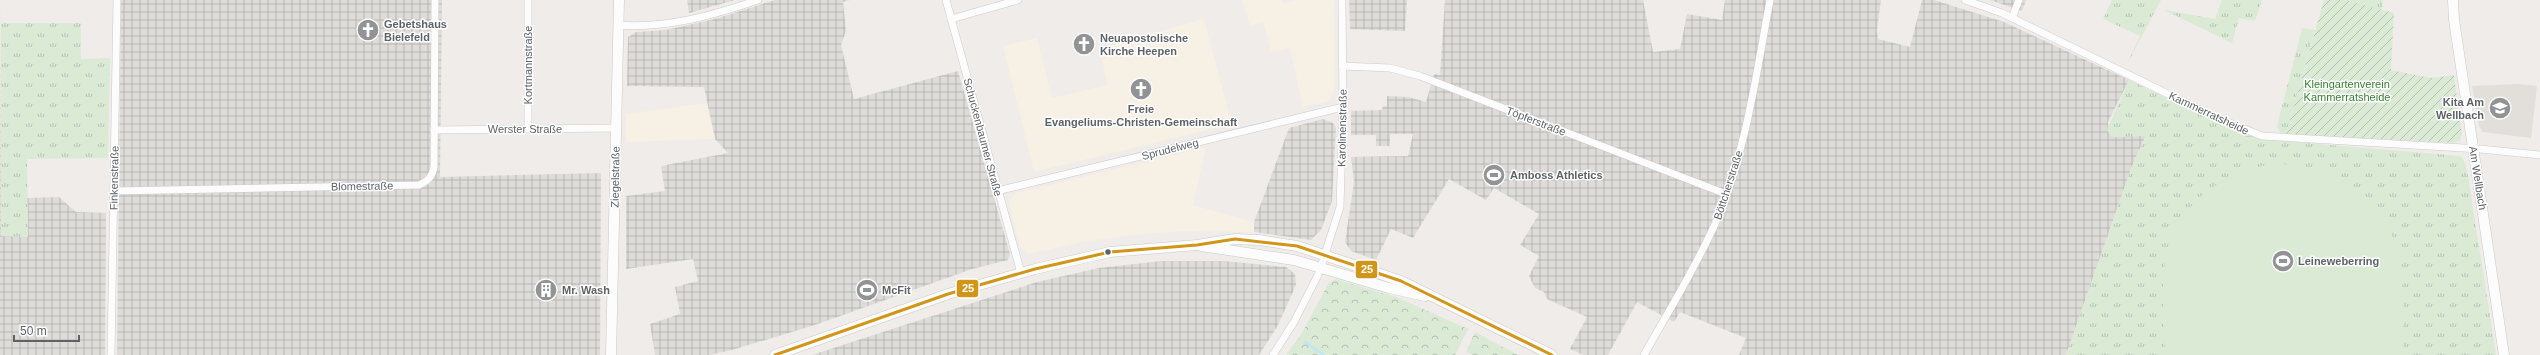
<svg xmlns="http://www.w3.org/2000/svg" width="2540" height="355" viewBox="0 0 2540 355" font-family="Arial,sans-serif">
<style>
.commercial{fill:#f7f0e4}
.industrial{fill:url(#industrial-grid)}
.education{fill:#e2ded9}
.grass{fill:url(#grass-tufts)}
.forest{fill:url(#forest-crowns)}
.park{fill:#daead5}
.garden{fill:url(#garden-furrows)}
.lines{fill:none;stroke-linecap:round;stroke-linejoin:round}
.stream{stroke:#bee5f8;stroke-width:2.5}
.street-casing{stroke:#cbcbcb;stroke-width:8}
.secondary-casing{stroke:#c9c9c8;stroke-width:11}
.street{stroke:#fdfcfc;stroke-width:7}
.secondary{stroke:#fdfcfc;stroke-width:10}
.bus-1-casing{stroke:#fff;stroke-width:6}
.bus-1{stroke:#d1951a;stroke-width:3}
.bus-dot{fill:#5e6367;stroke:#fff;stroke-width:1.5}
.labels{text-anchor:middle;stroke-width:3;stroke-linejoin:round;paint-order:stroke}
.poi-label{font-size:11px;font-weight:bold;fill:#5e6367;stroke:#fff;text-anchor:start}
.street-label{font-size:11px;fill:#5e6367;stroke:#fff}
.park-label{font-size:11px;fill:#388133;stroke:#fff}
.line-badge{stroke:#fff;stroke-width:1.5}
.badge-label{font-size:11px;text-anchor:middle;font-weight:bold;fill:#fff}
</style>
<defs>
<pattern id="industrial-grid" width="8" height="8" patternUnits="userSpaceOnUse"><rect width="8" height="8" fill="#dedcd9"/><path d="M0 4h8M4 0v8" fill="none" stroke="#b7b6b4"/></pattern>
<pattern id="grass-tufts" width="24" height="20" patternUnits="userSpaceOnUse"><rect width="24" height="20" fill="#daead5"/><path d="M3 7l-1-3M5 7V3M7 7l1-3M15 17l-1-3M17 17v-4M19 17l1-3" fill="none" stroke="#b4c1b1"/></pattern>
<pattern id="forest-crowns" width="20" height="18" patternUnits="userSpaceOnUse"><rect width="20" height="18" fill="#daead5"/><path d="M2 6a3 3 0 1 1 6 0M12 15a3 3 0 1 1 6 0" fill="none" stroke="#b4c1b1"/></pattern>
<pattern id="garden-furrows" width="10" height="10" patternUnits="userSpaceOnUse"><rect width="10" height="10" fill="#daead5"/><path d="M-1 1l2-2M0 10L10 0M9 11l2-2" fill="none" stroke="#b4c1b1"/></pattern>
</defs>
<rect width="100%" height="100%" fill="#efece9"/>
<g class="commercial">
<polygon points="1242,0 1281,0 1283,4 1297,0 1334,0 1335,86 1329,101 1303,107 1290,48 1271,52 1263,22 1250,26"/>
<polygon points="1204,19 1232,124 1034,172 1003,46 1037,38 1052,98 1108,85 1099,48"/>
<polygon points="707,103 715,139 626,142 626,114"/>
<polygon points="1206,147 1193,205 1254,222 1254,232 1181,231 1126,236 1082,242 1029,254 1020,247 1009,201 1016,193"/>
</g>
<g class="industrial">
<polygon points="0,0 1,236 28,237 27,198 59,197 76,212 106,213 105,355 0,355"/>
<polygon points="121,0 442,0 440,177 601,173 600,355 117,355"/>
<polygon points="687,0 735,0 689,13"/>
<polygon points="775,0 850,0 843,2 846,31 841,45 854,99 958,71 1010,254 1008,260 972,269 815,325 732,350 709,355 655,355 650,324 680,314 675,287 698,281 693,259 626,269 626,196 665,191 661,166 728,153 715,139 704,87 627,86 628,37 636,32 666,30 715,19"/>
<polygon points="1349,0 1407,0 1405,31 1350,29"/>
<polygon points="1445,0 1643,0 1653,52 1680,49 1687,14 1722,20 1725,0 1881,0 1877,30 1878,39 1910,47 1922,0 1934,0 2004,22 2129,80 2108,122 2109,133 2115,137 2146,135 2132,166 2066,355 1739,355 1746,338 1680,312 1674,322 1637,302 1608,355 1583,355 1570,349 1587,317 1547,299 1544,292 1535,288 1529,276 1539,256 1520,245 1539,214 1494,188 1486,200 1449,179 1413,238 1391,229 1376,260 1351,251 1345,242 1354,182 1351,157 1408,156 1413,134 1390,134 1390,146 1376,146 1376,135 1351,135 1351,111 1382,110 1383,106 1387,106 1387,96 1408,97 1426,102 1434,74 1440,75"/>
<polygon points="1990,0 2026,0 2022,11"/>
<polygon points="1323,119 1333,123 1336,128 1332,201 1321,230 1311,240 1254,232 1254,222 1289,128"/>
<polygon points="1161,261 1224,261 1286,267 1295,274 1296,285 1278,325 1259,355 812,355 1037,282 1099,268"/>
</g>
<polygon class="education" points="2518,84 2537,86 2531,138 2483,132 2479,126 2472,86"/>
<g class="grass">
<polygon points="2112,0 2161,0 2125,68 2140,36 2103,19"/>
<polygon points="2222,0 2262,0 2255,21 2239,18 2232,43 2164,10 2215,19"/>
<polygon points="2344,0 2383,0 2382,10"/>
<polygon points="1,23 81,23 81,59 110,58 108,158 27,159 28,237 1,236"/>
<polygon points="2302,28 2315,30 2286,134 2280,133 2277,126"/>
<polygon points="2129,80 2241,133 2260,139 2460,156 2465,162 2468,176 2496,355 2066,355 2132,166 2146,136 2115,137 2111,136 2107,130"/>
</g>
<g class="forest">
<polygon points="1335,279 1396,297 1468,329 1455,355 1286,355 1302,333 1328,284"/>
<polygon points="1475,332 1518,355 1473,355 1466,352"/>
</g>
<path class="park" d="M 2274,164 C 2336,163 2390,201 2400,264 C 2405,293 2402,325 2403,355 L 2165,355 C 2164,323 2160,288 2166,257 C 2177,204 2222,171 2274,164 Z"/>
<polygon class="garden" points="2324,0 2344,0 2394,13 2391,70 2431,78 2454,75 2462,134 2460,140 2454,143 2286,134"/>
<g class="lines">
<polyline class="stream" points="1305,342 1324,355"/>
<g class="street-casing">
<g id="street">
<polyline points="946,0 1021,273"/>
<polyline points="1965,0 2002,13 2215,117 2262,136 2480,149 2540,155"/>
<polyline points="2012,18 2019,0"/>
<polyline points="951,19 1018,0"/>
<path d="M 618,25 C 666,29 714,15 758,0"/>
<polyline points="1342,66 1390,68 1420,76 1726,194"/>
<polyline points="528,129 528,0"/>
<polyline points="434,130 616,128"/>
<path d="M 114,191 L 419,185 C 428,181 432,177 434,167 L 435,0"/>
<polyline points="997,191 1343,107"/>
<polyline points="111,355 117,0"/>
<polyline points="1273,355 1294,322 1319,273 1340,207 1343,107 1342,0"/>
<path d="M 1644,355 C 1668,312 1695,269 1715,224 C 1746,153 1756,75 1770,0"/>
</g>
</g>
<g class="secondary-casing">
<g id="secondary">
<polyline points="2453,0 2454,20 2504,355"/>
<polyline points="1201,246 1294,260 1389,288 1425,296"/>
<polyline points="611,355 619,0"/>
<polyline points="775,355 948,294 1035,269 1110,252 1197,245 1235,239 1259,240 1297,246 1401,281 1552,355"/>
</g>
</g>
<use href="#street" class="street"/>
<use href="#secondary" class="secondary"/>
<g class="bus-1-casing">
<polyline id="bus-1" points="775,355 948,294 1035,269 1110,252 1197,245 1235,239 1297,246 1401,281 1552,355"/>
</g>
<use href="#bus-1" class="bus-1"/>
</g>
<defs>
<g id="church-disc" transform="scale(1.15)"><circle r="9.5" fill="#919394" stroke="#fff"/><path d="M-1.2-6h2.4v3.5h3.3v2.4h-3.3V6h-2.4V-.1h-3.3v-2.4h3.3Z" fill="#fff"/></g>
<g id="school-disc" transform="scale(1.15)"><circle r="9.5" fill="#919394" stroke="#fff"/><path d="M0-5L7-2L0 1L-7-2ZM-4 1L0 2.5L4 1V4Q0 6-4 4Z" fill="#fff"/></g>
<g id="stadium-disc" transform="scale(1.15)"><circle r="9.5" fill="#919394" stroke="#fff"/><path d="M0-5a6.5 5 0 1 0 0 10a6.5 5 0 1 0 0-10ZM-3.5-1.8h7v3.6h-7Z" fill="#fff"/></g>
<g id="building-disc" transform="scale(1.15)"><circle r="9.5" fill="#919394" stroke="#fff"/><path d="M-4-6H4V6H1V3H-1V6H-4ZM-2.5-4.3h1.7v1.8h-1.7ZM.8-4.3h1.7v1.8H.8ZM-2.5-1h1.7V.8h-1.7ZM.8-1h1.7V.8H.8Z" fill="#fff"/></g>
</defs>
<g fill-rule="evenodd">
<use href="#church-disc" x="368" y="30"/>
<use href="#church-disc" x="1084" y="44"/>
<use href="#church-disc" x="1141" y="89"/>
<use href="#school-disc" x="2500" y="108"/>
<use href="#stadium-disc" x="1494" y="175"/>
<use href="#stadium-disc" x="2283" y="261"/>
<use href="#building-disc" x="546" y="290"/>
<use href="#stadium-disc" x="867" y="290"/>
</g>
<circle class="bus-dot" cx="1108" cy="252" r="3.5"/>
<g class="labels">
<g class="poi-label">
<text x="384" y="28">Gebetshaus<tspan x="384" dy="13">Bielefeld</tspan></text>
<text x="1100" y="42">Neuapostolische<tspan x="1100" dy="13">Kirche Heepen</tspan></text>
<text x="2484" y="106" text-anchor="end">Kita Am<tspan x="2484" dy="13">Wellbach</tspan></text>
<text x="1141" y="113" text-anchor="middle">Freie<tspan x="1141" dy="13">Evangeliums-Christen-Gemeinschaft</tspan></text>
<text x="1510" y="179">Amboss Athletics</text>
<text x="2298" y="265">Leineweberring</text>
<text x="562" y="294">Mr. Wash</text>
<text x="882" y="294">McFit</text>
</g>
<g class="street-label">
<text transform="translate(528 65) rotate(-90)" y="4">Kortmannstraße</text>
<text transform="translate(2209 113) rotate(25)" y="4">Kammerratsheide</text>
<text transform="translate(1536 121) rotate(21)" y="4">Töpferstraße</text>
<text transform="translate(1342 128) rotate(-89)" y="4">Karolinenstraße</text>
<text x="525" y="133">Werster Straße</text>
<text transform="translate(983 137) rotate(75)" y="4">Schuckenbaumer Straße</text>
<text transform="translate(1170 149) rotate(-14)" y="4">Sprudelweg</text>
<text transform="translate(615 177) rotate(-89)" y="4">Ziegelstraße</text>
<text transform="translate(114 178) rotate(-89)" y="4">Finkenstraße</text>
<text transform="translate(2478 178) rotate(81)" y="4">Am Wellbach</text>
<text transform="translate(1728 185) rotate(-72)" y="4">Böttcherstraße</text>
<text transform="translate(362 186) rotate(-1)" y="4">Blomestraße</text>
</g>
<g class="park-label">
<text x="2347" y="88">Kleingartenverein<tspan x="2347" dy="13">Kammerratsheide</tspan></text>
</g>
</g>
<g class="line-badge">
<rect x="1355" y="260" width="23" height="19" rx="4" fill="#d1951a"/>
<rect x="956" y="279" width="23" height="19" rx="4" fill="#d1951a"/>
</g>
<g class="badge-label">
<text x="1367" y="273">25</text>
<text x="968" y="292">25</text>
</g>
<path d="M14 335v6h65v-6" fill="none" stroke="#5e6367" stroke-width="2"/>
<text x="20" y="335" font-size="12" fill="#5e6367" stroke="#ffffff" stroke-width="3" paint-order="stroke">50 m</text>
</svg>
